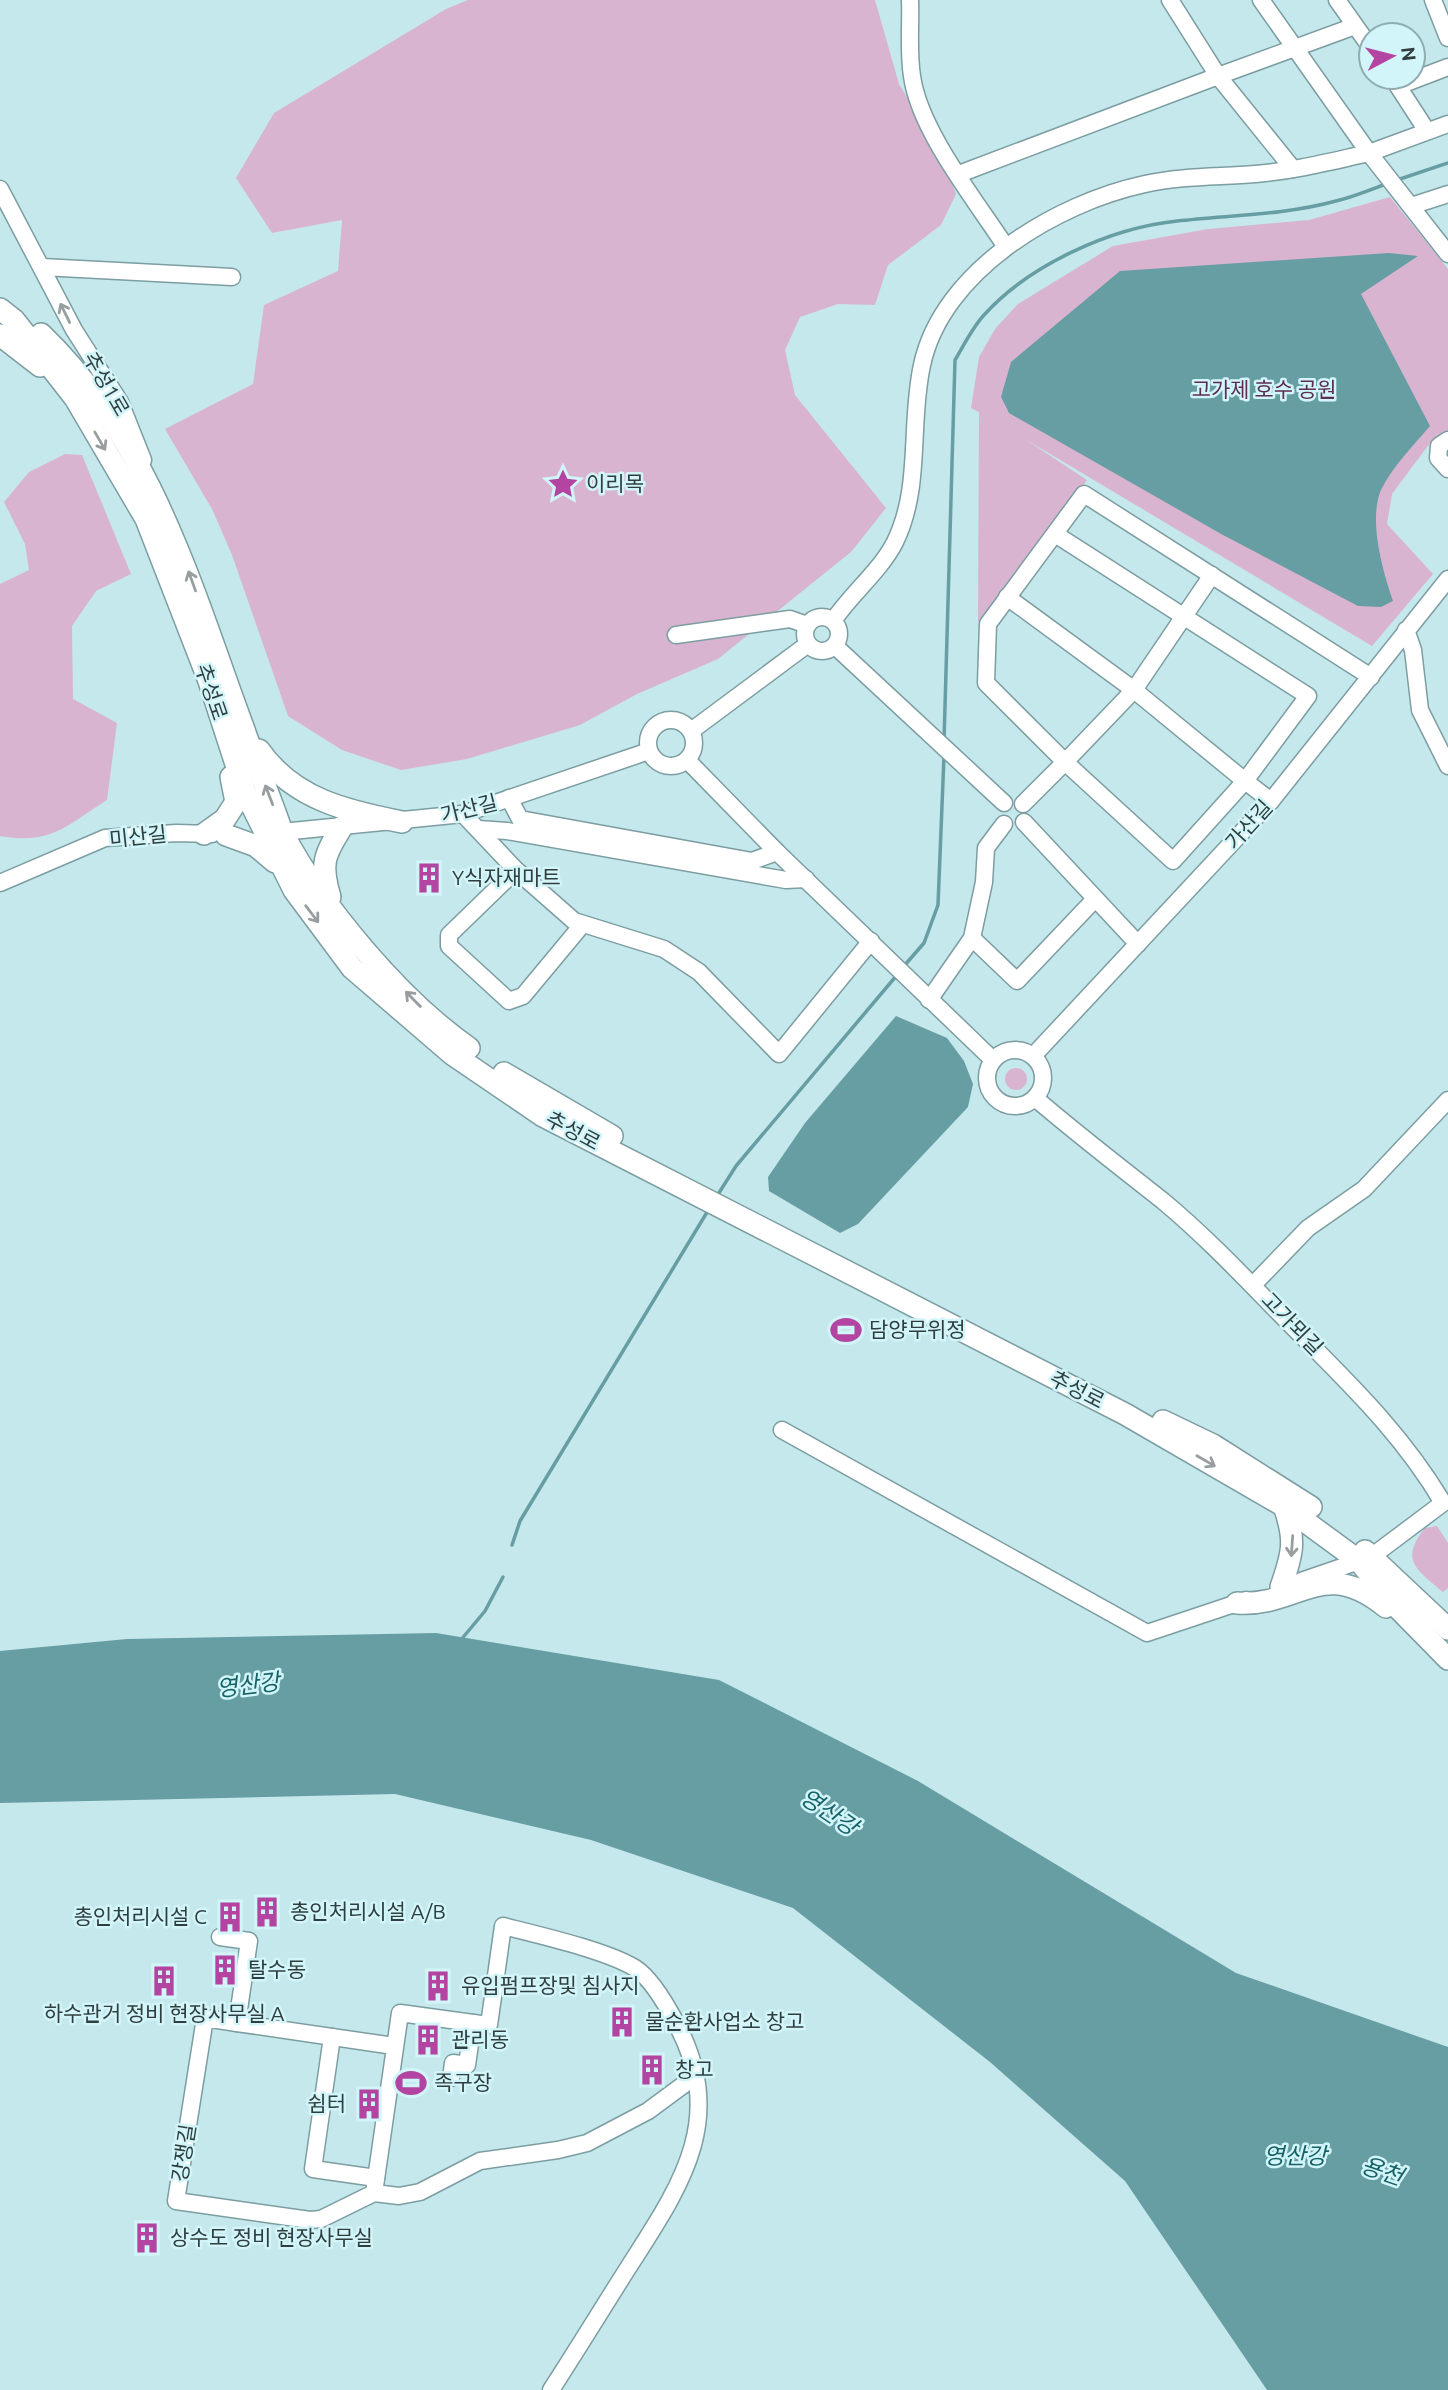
<svg xmlns="http://www.w3.org/2000/svg" width="1448" height="2390" viewBox="0 0 1448 2390" font-family="Ubuntu,'Noto Sans KR',sans-serif">
<style>
.green{fill:#d9b4d0}
.water{fill:#679ea3}
.lines{fill:none;stroke-linecap:round;stroke-linejoin:round}
.stream{stroke:#679ea3;stroke-width:3.5}
.minor-casing{stroke:#7c9da1;stroke-width:19}
.major-casing{stroke:#7c9da1;stroke-width:24}
.minor{stroke:#fff;stroke-width:16}
.major{stroke:#fff;stroke-width:21}
.oneway{stroke:#989e9f}
.labels{text-anchor:middle;stroke-width:5;stroke-linejoin:round;paint-order:stroke}
.street-label{font-size:21px;fill:#303e3f;stroke:#d2f5f9}
.park-label{font-size:21px;fill:#5d2d54;stroke:#d2f5f9}
.poi-label{font-size:21px;fill:#303e3f;stroke:#d2f5f9;text-anchor:start}
.water-label{font-size:23px;font-style:italic;fill:#166268;stroke:#d2f5f9}
</style>
<rect width="100%" height="100%" fill="#c5e8ec"/>
<g class="green">
<polygon points="468,0 875,0 899,84 940,153 956,194 941,225 888,265 875,305 838,304 800,317 785,350 795,395 886,508 851,552 718,659 637,694 580,725 467,759 401,770 342,750 288,716 232,555 212,509 165,429 253,384 264,305 338,271 342,220 272,233 236,178 274,113 446,9"/>
<polygon points="1390,197 1448,269 1448,432 1430,443 1392,494 1387,524 1433,574 1372,646 1025,439 1087,480 984,621 978,621 979,412 971,408 979,357 995,329 1018,304 1113,246 1208,229 1309,220"/>
<path d="M 65,454 L 82,455 L 131,574 L 96,591 L 72,626 L 73,699 L 117,723 L 107,800 C 66,826 51,845 0,836 L 0,584 L 29,570 L 25,544 L 4,502 L 29,472 Z"/>
<circle cx="1016" cy="1079" r="11"/>
<path d="M 1437,1526 L 1448,1543 L 1448,1588 L 1443,1592 C 1417,1570 1399,1560 1425,1528 Z"/>
</g>
<g class="water">
<path d="M 1389,253 L 1418,256 L 1361,294 L 1430,426 C 1414,445 1392,467 1381,490 C 1368,520 1383,572 1393,601 L 1381,607 L 1358,606 L 1223,535 L 1009,413 L 1001,397 L 1011,362 L 1120,271 Z"/>
<polygon points="896,1016 947,1038 964,1061 973,1084 968,1107 858,1224 840,1233 769,1191 768,1177 805,1123"/>
<polygon points="436,1633 719,1680 918,1781 1236,1973 1448,2047 1448,2390 1267,2390 1125,2181 990,2062 793,1908 591,1840 395,1794 0,1803 0,1651 127,1639"/>
</g>
<g class="lines">
<g class="stream">
<polyline points="1397,180 1448,163"/>
<path d="M 944,741 L 955,360 C 964,345 972,328 984,315 C 1029,265 1110,228 1177,221 C 1230,215 1285,215 1336,201 C 1353,197 1370,190 1386,184"/>
<polyline points="904,966 924,943 938,905 944,756"/>
<polyline points="717,1196 736,1166 897,975"/>
<polyline points="512,1545 520,1521 709,1209"/>
<polyline points="460,1641 485,1611 503,1577"/>
</g>
<g class="minor-casing">
<g id="minor">
<path d="M 910,0 C 911,25 908,52 912,76 C 919,130 976,201 1006,247"/>
<polyline points="1170,0 1218,76 1355,26"/>
<polyline points="1261,0 1369,153 1448,124"/>
<polyline points="1337,0 1371,48"/>
<polyline points="1433,0 1448,38"/>
<polyline points="1392,77 1427,131"/>
<polyline points="1398,86 1448,67"/>
<polyline points="959,174 1218,76 1293,169"/>
<polyline points="0,189 74,330 120,402 143,460"/>
<polyline points="1411,206 1448,194"/>
<polyline points="42,267 232,277"/>
<polyline points="1448,440 1439,446 1438,458 1448,469"/>
<polyline points="1055,534 1308,696 1245,781 1271,801"/>
<polyline points="1007,597 1134,690 1245,781 1173,861 1065,762 1134,690 1212,575"/>
<circle cx="822" cy="634" r="17"/>
<path d="M 833,621 C 851,594 881,570 895,542 C 922,487 909,424 922,365 C 942,271 1056,203 1145,184 C 1181,176 1218,177 1255,174 C 1294,171 1332,161 1369,153 L 1448,254"/>
<polyline points="1406,630 1413,650 1420,710 1448,766"/>
<polyline points="676,635 790,619 807,625"/>
<polyline points="835,646 1004,803"/>
<circle cx="671" cy="743" r="23"/>
<polyline points="691,731 808,644"/>
<polyline points="687,760 777,852 993,1060"/>
<polyline points="509,798 520,819 752,861 777,852"/>
<polyline points="1023,804 1065,762 986,683 988,624 1084,494 1371,677"/>
<polyline points="463,814 516,870 574,921 664,949 699,972 779,1054 871,941"/>
<polyline points="1024,822 1138,944"/>
<polyline points="478,829 507,831 786,880 806,879"/>
<polyline points="272,836 282,832 463,814 649,751"/>
<polyline points="516,870 449,935 449,946 509,1001 523,996 582,925"/>
<polyline points="0,883 105,838 176,833 212,834"/>
<polyline points="972,938 1017,981 1095,899"/>
<polyline points="929,1000 972,938 984,882 986,848 1004,824"/>
<circle cx="1015" cy="1078" r="28"/>
<polyline points="1033,1056 1271,801 1448,579"/>
<path d="M 1035,1098 C 1077,1134 1120,1167 1163,1201 C 1216,1245 1262,1297 1311,1345 C 1361,1395 1407,1442 1443,1503 L 1371,1557 L 1301,1581"/>
<polyline points="1253,1285 1308,1228 1364,1189 1448,1100"/>
<polyline points="782,1430 1147,1633 1246,1600"/>
<polyline points="220,1937 249,1941 237,2023 394,2046"/>
<polyline points="237,2023 205,2018 176,2201 310,2220 321,2219 374,2193 399,2196 420,2192 480,2161 558,2150 587,2143 648,2111 694,2077"/>
<path d="M 473,2023 L 489,2025 L 503,1926 C 538,1935 605,1950 635,1968 C 651,1978 667,2006 676,2023 C 729,2120 679,2188 628,2268 C 602,2309 577,2350 551,2390"/>
<polyline points="332,2037 313,2169 376,2178"/>
<polyline points="374,2193 400,2013 473,2023 467,2065 453,2063 451,2078"/>
</g>
</g>
<g class="major-casing">
<g id="major">
<polyline points="0,309 14,320 75,398 146,519 209,681 245,792 294,890 352,968 452,1054 543,1116 1125,1414 1284,1506 1359,1561 1392,1602 1448,1659"/>
<path d="M 41,334 C 151,439 192,589 243,727 C 255,762 270,796 282,832 C 321,906 400,1000 469,1048"/>
<polyline points="0,335 40,366"/>
<path d="M 259,750 C 293,799 346,811 402,822"/>
<polyline points="204,834 225,819 236,802 231,777"/>
<polyline points="226,835 256,846 275,862"/>
<path d="M 330,897 C 320,864 324,855 342,827"/>
<polyline points="504,1073 612,1136"/>
<polyline points="1163,1421 1213,1445 1311,1507"/>
<polyline points="1365,1551 1448,1629"/>
<path d="M 1281,1587 C 1293,1553 1296,1540 1284,1506"/>
<path d="M 1237,1603 C 1300,1607 1322,1555 1386,1607"/>
</g>
</g>
<use href="#minor" class="minor"/>
<use href="#major" class="major"/>
</g>
<defs><path id="oneway-shaft" d="M-6 0H5M1.5-3L5.5 0L1.5 3" fill="none" stroke-width="1.6" stroke-linecap="round" stroke-linejoin="round" transform="scale(1.75)"/></defs>
<g class="oneway">
<use href="#oneway-shaft" transform="translate(65 313) rotate(-116)"/>
<use href="#oneway-shaft" transform="translate(100 441) rotate(60)"/>
<use href="#oneway-shaft" transform="translate(192 581) rotate(-110)"/>
<use href="#oneway-shaft" transform="translate(269 795) rotate(-111)"/>
<use href="#oneway-shaft" transform="translate(312 914) rotate(53)"/>
<use href="#oneway-shaft" transform="translate(413 999) rotate(-134)"/>
<use href="#oneway-shaft" transform="translate(1206 1461) rotate(30)"/>
<use href="#oneway-shaft" transform="translate(1292 1546) rotate(94)"/>
</g>
<defs>
<g id="sight-bare" transform="scale(2.415)"><path d="M0-6L1.8-2.2L6-1.7L2.9 1.2L3.7 5.4L0 3.3L-3.7 5.4L-2.9 1.2L-6-1.7L-1.8-2.2Z" fill="#b344a1" stroke="#d2f5f9" stroke-width="2.5" paint-order="stroke"/></g>
<g id="building-bare" transform="scale(2.415)"><path d="M-4-6H4V6H1V3H-1V6H-4ZM-2.5-4.3h1.7v1.8h-1.7ZM.8-4.3h1.7v1.8H.8ZM-2.5-1h1.7V.8h-1.7ZM.8-1h1.7V.8H.8Z" fill="#b344a1" stroke="#d2f5f9" stroke-width="2.5" paint-order="stroke"/></g>
<g id="stadium-bare" transform="scale(2.415)"><path d="M0-5a6.5 5 0 1 0 0 10a6.5 5 0 1 0 0-10ZM-3.5-1.8h7v3.6h-7Z" fill="#b344a1" stroke="#d2f5f9" stroke-width="2.5" paint-order="stroke"/></g>
</defs>
<g fill-rule="evenodd">
<use href="#sight-bare" x="563" y="484"/>
<use href="#building-bare" x="429" y="878"/>
<use href="#stadium-bare" x="846" y="1330"/>
<use href="#building-bare" x="267" y="1912"/>
<use href="#building-bare" x="230" y="1917"/>
<use href="#building-bare" x="225" y="1970"/>
<use href="#building-bare" x="164" y="1981"/>
<use href="#building-bare" x="438" y="1986"/>
<use href="#building-bare" x="622" y="2022"/>
<use href="#building-bare" x="428" y="2040"/>
<use href="#building-bare" x="652" y="2070"/>
<use href="#stadium-bare" x="411" y="2083"/>
<use href="#building-bare" x="369" y="2104"/>
<use href="#building-bare" x="147" y="2238"/>
</g>
<g class="labels">
<g class="street-label">
<text transform="translate(106 384) rotate(60)" y="7">추성1로</text>
<text transform="translate(211 692) rotate(71)" y="7">추성로</text>
<text transform="translate(469 809) rotate(-14)" y="7">가산길</text>
<text transform="translate(1249 825) rotate(-48)" y="7">가산길</text>
<text transform="translate(138 837) rotate(-6)" y="7">미산길</text>
<text transform="translate(573 1131) rotate(28)" y="7">추성로</text>
<text transform="translate(1292 1324) rotate(46)" y="7">고가뫼길</text>
<text transform="translate(1077 1390) rotate(27)" y="7">추성로</text>
<text transform="translate(184 2153) rotate(-81)" y="7">강쟁길</text>
</g>
<g class="park-label">
<text x="1264" y="397">고가제 호수 공원</text>
</g>
<g class="poi-label">
<text x="586" y="491">이리목</text>
<text x="452" y="885">Y식자재마트</text>
<text x="869" y="1337">담양무위정</text>
<text x="290" y="1919">총인처리시설 A/B</text>
<text x="207" y="1924" text-anchor="end">총인처리시설 C</text>
<text x="248" y="1977">탈수동</text>
<text x="461" y="1993">유입펌프장및 침사지</text>
<text x="164" y="2021" text-anchor="middle">하수관거 정비 현장사무실 A</text>
<text x="645" y="2029">물순환사업소 창고</text>
<text x="451" y="2047">관리동</text>
<text x="675" y="2077">창고</text>
<text x="434" y="2090">족구장</text>
<text x="346" y="2111" text-anchor="end">쉼터</text>
<text x="170" y="2245">상수도 정비 현장사무실</text>
</g>
<g class="water-label">
<text transform="translate(248 1685) rotate(-7)" y="8">영산강</text>
<text transform="translate(829 1812) rotate(34)" y="8">영산강</text>
<text x="1295" y="2164">영산강</text>
<text transform="translate(1382 2171) rotate(19)" y="8">용천</text>
</g>
</g>
<g transform="translate(1392 56) rotate(83)"><circle r="33" fill="#d2f5f9" stroke="#91acaf" stroke-width="2"/>
<path d="M0-5L12 26L0 18L-12 26Z" fill="#b344a1"/>
<text y="-10" font-size="19" font-weight="bold" text-anchor="middle" fill="#303e3f">N</text>
</g>
</svg>
